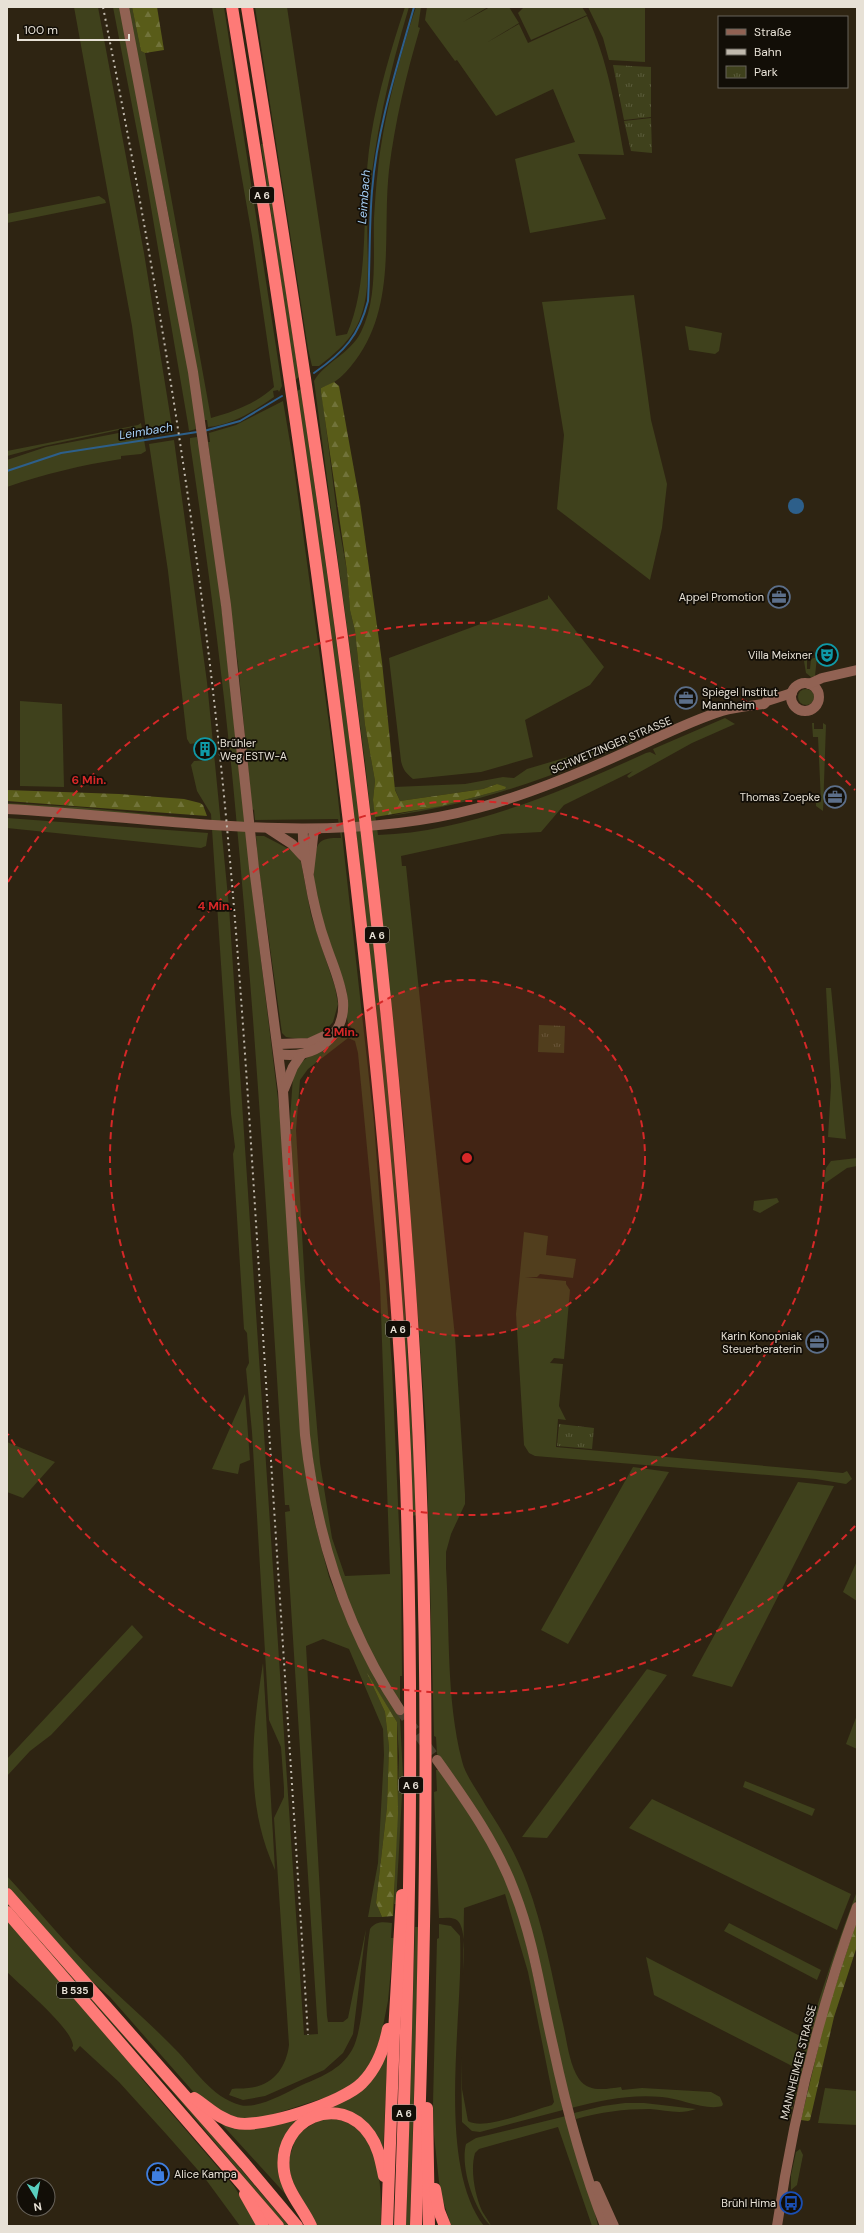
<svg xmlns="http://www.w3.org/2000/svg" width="864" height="2233" viewBox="0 0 864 2233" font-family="'DM Sans',sans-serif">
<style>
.green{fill:#3f411c;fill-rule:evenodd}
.forest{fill:url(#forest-firs)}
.park{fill:url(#park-tufts)}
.water{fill:#2d5f8a}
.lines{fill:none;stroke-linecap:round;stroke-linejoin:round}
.stream{stroke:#2d5f8a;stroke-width:2}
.secondary-tunnel{stroke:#4a402f;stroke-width:10;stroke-dasharray:10 5;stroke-linecap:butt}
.secondary{stroke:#916253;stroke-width:10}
.highway{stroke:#fe7a77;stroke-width:12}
.rail{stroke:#c0b9ad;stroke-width:2;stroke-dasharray:2 4;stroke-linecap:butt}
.ring{fill:none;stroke:#d62828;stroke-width:2;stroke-dasharray:7 5}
.labels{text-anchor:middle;stroke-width:3.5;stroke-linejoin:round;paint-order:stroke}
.shield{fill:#120e07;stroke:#a7a298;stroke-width:1}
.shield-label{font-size:10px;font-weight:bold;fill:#e7e1d6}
.poi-label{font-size:11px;fill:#e7e1d6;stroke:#120e07;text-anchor:end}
.street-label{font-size:11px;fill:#e7e1d6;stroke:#120e07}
.water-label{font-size:12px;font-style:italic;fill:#a5cff6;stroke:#120e07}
.centre{fill:#d62828;stroke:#120e07;stroke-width:2}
.ring-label{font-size:12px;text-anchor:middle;font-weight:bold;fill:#d62828;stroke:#120e07;stroke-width:3.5;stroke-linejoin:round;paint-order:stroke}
</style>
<defs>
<pattern id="forest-firs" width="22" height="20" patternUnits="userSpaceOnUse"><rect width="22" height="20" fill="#595c19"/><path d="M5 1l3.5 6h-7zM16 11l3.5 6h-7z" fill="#71733a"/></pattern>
<pattern id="park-tufts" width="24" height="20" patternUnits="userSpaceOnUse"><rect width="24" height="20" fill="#3f411c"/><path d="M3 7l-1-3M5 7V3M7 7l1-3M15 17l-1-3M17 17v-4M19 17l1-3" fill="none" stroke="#5b5c3c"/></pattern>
</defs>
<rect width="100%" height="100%" fill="#2e2412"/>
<g class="green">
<polygon points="74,7 98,7 144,253 173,433 148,436 146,430 132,326"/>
<polygon points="113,7 120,7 170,263 197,422 195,423 196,429 189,431 188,424 146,178"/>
<path d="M 128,7 L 132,7 L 141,51 L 145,53 L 211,418 C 234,412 257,403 274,387 L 252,236 L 212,7 L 224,7 L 282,386 L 279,392 L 278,390 L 273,391 L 274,397 C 254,411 233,425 208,427 L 207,420 L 204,420 L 176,254 Z"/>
<path d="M 255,7 L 287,7 L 336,336 L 347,334 C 372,276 360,200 371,136 C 378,93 391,49 405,7 L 409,7 C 389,73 374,139 368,208 C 365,243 373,282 361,316 C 353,339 337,352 319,366 L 312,366 L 308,349 Z"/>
<path d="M 416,7 L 421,7 L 418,27 L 420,28 C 406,75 395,122 389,170 C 382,235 397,305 355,361 C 344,375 338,382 321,388 L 338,521 L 347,571 L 350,610 L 355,631 L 365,725 L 375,781 L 373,800 L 378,835 C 469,832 565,790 646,753 L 650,752 L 656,755 L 653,749 L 725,718 L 735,724 L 692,743 L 629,778 L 627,776 L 633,771 L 564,805 L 541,832 L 502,834 L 401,856 L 402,866 L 406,866 L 455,1337 L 465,1494 L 465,1504 L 451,1534 L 446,1552 L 446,1568 C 450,1632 446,1698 462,1761 C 466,1777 478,1791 486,1806 C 502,1830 517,1856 527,1883 C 544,1928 552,1977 563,2024 C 567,2041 569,2064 579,2079 C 589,2093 606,2089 621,2087 L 622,2090 L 642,2088 L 711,2092 L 720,2097 L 723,2104 L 722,2106 C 706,2111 679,2098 662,2097 C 631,2094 601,2100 571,2108 L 531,1929 L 468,1797 L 437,1754 L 436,1737 L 434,1736 L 426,1428 L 404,1125 L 365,762 L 314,381 C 325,362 350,354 361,332 C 378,298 373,254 374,218 C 375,202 376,185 378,169 C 383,120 400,54 416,7 Z"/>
<path d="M 427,7 L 488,7 L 463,22 L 490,7 L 509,7 L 519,23 L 486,43 L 519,24 L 528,43 L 587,16 C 607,57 616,110 624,155 L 578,154 L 606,219 L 530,233 L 515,159 L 575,142 L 553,89 L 496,116 L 457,60 L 455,61 L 425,20 Z"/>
<polygon points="524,7 582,7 587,15 531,40 518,13"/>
<polygon points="588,7 645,7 645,62 609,60 603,38"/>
<polygon points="261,144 264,144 299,377 295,380"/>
<polygon points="99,196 105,200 106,203 7,223 7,214"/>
<polygon points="634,295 651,420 667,484 662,528 650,580 557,509 564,435 542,302"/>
<polygon points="685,326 722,333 719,351 715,354 689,350"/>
<path d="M 301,389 C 331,601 362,813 382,1027 C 398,1189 408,1352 417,1515 L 412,1516 L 401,1307 L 297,391 Z"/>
<path d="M 283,401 L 293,460 L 333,753 L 374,1123 L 392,1367 L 401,1571 L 402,1676 L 400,1676 L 400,1703 L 372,1657 L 340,1584 L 321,1515 L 308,1426 L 290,1120 L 293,1076 L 301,1062 L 343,1033 L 350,1032 L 354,1037 L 358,1035 C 355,1031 350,1027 348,1023 C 345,1013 349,1001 346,989 C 335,954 303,883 317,847 C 321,837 332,838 341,838 L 338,819 L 255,820 L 254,810 L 252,809 L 238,664 L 208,442 L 210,442 L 209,433 L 236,425 ZM 348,1038 L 355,1041 L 358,1053 L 380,1284 L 390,1574 L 345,1576 L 332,1538 L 320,1463 L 305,1285 L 296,1130 L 300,1080 L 308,1069 Z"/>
<path d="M 141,423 L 146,451 L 141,454 L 121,456 L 121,459 C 82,465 44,474 7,487 L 7,460 L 46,447 L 134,430 L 133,427 L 44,446 L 7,456 L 7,451 L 138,425 Z"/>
<path d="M 197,437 L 198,444 L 200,444 L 214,540 L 253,895 L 281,1124 L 303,1450 L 312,1512 L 329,1577 L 344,1614 L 366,1660 L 400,1717 L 403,1777 L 396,1904 L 394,1904 L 399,1757 L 397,1722 L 369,1677 L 385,1712 L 389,1747 L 387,1807 L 376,1903 L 382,1917 L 368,1917 L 378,1863 L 384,1755 L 383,1729 L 349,1649 L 323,1639 L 306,1646 L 327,2016 L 328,2022 L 343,2022 L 348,2018 L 366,1929 L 353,2034 L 343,2053 L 324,2070 L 265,2096 L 243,2100 L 229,2095 L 232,2089 C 237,2088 242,2089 248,2088 C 273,2086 286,2068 289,2045 L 274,1818 L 284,1797 L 284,1788 L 281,1747 L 269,1720 L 252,1432 L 246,1369 L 249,1363 L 247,1333 L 244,1329 L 233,1154 L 235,1147 L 231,1114 L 211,814 L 197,791 L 191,765 L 194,761 L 210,760 L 208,741 L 190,744 L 187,739 L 168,571 L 150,450 L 149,444 L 174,440 L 207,682 L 229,907 L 304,2035 L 318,2034 L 285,1512 L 290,1511 L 289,1505 L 285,1505 C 270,1272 257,1038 235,805 C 224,684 208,564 190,443 L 190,438 Z"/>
<path d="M 548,595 L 604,667 L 590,685 L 525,720 L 533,757 L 481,772 L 413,779 C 406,773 403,770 401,761 L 389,658 L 548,599 Z"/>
<polygon points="803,655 807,659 807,669 810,669 811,659 817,657 815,676 811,677 806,673"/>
<circle cx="806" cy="697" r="8"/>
<polygon points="20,701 62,704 64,787 20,786"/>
<polygon points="812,723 814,723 814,729 823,729 823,723 826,725 823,811 816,806 816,803 821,802 818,737 813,737"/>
<path d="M 642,735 C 636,743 619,747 610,751 C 538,783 466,806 389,816 L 452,803 L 505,789 L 497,784 L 483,789 L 400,801 L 394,787 L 465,784 L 503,777 L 514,778 L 527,769 Z"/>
<polygon points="7,803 77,807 200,819 7,805"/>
<polygon points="7,818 208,833 206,846 201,848 7,828"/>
<polygon points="256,836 264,836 287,848 291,847 301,862 311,915 335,987 338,1004 333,1022 325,1031 309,1038 299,1039 286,1037 282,1033 256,848 257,847"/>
<polygon points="826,988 831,988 846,1139 828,1137 831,1086"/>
<polygon points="857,1158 857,1166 847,1168 824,1184 826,1168 831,1161"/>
<polygon points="777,1198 779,1202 760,1213 753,1210 754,1201"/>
<polygon points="524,1232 548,1236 546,1255 576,1259 573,1278 540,1274 537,1277 525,1277 566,1281 566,1284 570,1290 564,1359 554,1358 550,1363 563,1364 559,1406 566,1420 558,1419 556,1447 843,1473 847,1471 852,1479 846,1484 816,1479 535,1456 529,1453 524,1445 516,1314"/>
<polygon points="245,1394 250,1460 240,1464 238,1474 212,1469"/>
<polygon points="7,1442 55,1462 23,1498 7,1492"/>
<polygon points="633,1467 669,1472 568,1644 541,1630"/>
<polygon points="798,1482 834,1486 732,1687 692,1676"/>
<polygon points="857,1561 857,1601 843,1592"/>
<polygon points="132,1625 143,1637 51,1735 30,1751 7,1776 7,1759"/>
<path d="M 263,1663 L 275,1870 C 244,1802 252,1733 263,1663 Z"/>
<polygon points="647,1669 667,1675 547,1838 522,1837"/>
<polygon points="857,1715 857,1749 846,1744"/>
<path d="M 436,1770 L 439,1770 L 482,1833 L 507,1882 L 523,1930 L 563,2110 L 480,2132 L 472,2131 L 462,2122 L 461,2057 L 462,2089 L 468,2121 C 484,2131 533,2110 552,2105 L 554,2102 L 528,1972 L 505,1894 L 464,1908 L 463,1975 C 463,1963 468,1924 455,1919 C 450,1917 444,1918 439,1918 L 434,1792 L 437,1791 Z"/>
<polygon points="745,1781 815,1809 812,1816 743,1787"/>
<polygon points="652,1799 851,1894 837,1930 629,1828"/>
<path d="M 7,1876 C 29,1900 51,1926 73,1950 C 105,1985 142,2015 175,2049 C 195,2069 211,2097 240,2105 C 257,2110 287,2092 302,2085 C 323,2076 344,2068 354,2046 C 366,2016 364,1963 370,1929 C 376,1921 383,1922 392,1923 L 391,1938 L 394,1938 L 388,2001 L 382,2031 L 375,2055 L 365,2072 L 351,2086 L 327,2097 L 262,2118 L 240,2118 L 228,2115 L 197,2096 L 110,1997 L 88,1978 L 7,1887 Z"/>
<path d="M 857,1891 L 857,1898 L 828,1976 L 790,2118 L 786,2117 C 805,2040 829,1965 857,1891 Z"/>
<polygon points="7,1901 166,2081 289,2226 285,2226 171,2090 7,1905"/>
<path d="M 7,1919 L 129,2060 L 142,2079 L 234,2186 L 258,2226 L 240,2226 L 204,2177 L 167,2135 L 119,2082 L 80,2046 L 75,2052 L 72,2048 L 73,2046 C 73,2029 21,1986 7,1972 Z"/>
<polygon points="729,1923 821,1970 817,1980 724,1931"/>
<path d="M 439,1924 L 451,1926 L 460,1936 C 464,2015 435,2162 484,2226 L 451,2226 L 440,2191 L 434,2135 L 433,2104 L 437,1939 L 439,1938 Z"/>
<polygon points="415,1927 419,1927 410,2226 406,2226"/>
<polygon points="646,1957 800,2036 792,2066 654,1995"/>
<polygon points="388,2046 383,2154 381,2149 337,2111 287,2134 290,2199 217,2119 233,2125 343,2099"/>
<polygon points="825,2088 857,2091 857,2125 818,2123"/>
<path d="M 625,2103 L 644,2103 L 696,2109 C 680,2115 666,2110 650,2109 C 623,2109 601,2112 576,2119 L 574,2113 L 603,2106 Z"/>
<path d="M 566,2116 L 593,2205 L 598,2226 L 592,2226 L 558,2127 L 479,2149 L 475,2153 C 470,2170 475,2195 482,2211 C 485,2216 490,2223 491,2226 C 474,2210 460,2167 466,2144 L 476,2138 Z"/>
<path d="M 321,2119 C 327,2119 334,2118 339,2120 C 382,2130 382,2192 381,2226 L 317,2226 L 292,2181 L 288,2162 L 297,2134 Z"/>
<polygon points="800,2149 803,2155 797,2185 791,2190 791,2175 796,2152"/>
</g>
<g class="forest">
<polygon points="132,7 157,7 164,50 145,53 141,51"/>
<polygon points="334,382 339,386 360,503 382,662 395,790 400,801 483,789 497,784 506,787 505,789 441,806 375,817 373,800 375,781 365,725 355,631 350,610 347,571 321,392 321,388"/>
<polygon points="7,790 119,794 184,799 200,803 203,805 207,816 7,801"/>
<polygon points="367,1673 397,1722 398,1813 393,1916 382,1917 376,1903 387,1807 389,1747 385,1712"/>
<polygon points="857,1920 857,1946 834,2017 810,2120 808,2121 801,2120 826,2015"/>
</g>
<g class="park">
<polygon points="613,65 651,67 651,117 624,120"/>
<polygon points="651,118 652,153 631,151 624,121"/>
<polygon points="539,1025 565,1026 564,1053 538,1052"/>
<polygon points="559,1424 594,1428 592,1449 557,1446"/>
</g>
<circle class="water" cx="796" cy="506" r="8"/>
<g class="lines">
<g class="stream">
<path d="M 314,373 C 344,352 359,336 368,301 C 370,265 369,228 372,191 C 377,128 397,67 414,7"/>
<polyline points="204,431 240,421 282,396"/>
<polyline points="7,471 61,453 197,432"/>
</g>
<polyline class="secondary-tunnel" points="400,1710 437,1760"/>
<g class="secondary">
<path d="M 124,7 L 193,372 L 226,605 L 254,868 L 283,1091 L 305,1435 C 316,1534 344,1626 400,1710"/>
<circle cx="805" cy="697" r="14"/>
<polyline points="809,684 822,678 857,670"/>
<path d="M 7,809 C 164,817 324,849 478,808 C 530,794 580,773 628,751 C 659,737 690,721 722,711 C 736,707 750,706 764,704 L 767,701 L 792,693"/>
<polyline points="269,829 292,844 303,856"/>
<polyline points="309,872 314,829"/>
<polyline points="278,1044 309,1043 331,1033"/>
<path d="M 279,1054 C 313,1060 346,1037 343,1001 C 341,982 332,963 326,945 C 318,923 313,901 309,877 C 306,859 302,849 303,830"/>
<polyline points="284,1089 293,1067 301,1055"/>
<path d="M 437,1760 C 467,1802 497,1844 515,1893 C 534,1942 541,1995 553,2046 C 566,2107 582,2168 605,2226"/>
<polyline points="596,2186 614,2226"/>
<path d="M 777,2226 C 793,2117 819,2011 857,1907"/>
</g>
<g class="highway">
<path d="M 232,7 C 277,284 318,561 351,839 C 375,1043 396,1248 405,1453 C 415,1711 409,1968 400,2226"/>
<path d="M 247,7 C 319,453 387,901 414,1352 C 432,1643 426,1935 416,2226"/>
<polyline points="7,1894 245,2164 297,2226"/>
<polyline points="7,1912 278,2226"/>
<path d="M 194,2098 C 208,2107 219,2119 236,2123 C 261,2129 344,2102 362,2083 C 377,2068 384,2049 388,2029"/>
<polyline points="427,2108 429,2226"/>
<polyline points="435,2189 439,2211 445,2226"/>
<polyline points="245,2194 263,2226"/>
<path d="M 311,2226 C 303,2208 287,2192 284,2171 C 277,2119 340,2091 370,2135 C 379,2148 381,2162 384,2176"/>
<polyline points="387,2226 394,2033 402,1895"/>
</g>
<path class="rail" d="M 103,7 C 152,252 193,498 219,746 C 239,937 250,1128 262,1319 C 277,1558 293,1796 308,2035"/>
</g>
<circle cx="467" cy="1158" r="178" fill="#d62828" fill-opacity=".12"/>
<g class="ring">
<circle cx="467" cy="1158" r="178"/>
<circle cx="467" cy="1158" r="357"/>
<path d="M855 1526A535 535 0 0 1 8 1434M8 882A535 535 0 0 1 855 790"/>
</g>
<defs>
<g id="office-ring" transform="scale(1.15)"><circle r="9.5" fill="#120e07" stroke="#5c6f8a" stroke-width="1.5"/><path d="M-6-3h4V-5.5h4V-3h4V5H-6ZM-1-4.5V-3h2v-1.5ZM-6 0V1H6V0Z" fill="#5c6f8a"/></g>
<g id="theatre-ring" transform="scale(1.15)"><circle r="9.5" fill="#120e07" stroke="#0f9aa8" stroke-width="1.5"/><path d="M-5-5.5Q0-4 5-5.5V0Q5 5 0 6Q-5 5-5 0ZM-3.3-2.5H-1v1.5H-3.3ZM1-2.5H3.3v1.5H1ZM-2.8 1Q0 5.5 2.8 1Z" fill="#0f9aa8"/></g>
<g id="building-ring" transform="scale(1.15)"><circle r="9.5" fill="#120e07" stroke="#0f9aa8" stroke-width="1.5"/><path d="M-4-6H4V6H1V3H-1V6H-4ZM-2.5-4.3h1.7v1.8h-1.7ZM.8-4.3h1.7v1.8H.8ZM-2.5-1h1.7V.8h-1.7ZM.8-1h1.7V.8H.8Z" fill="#0f9aa8"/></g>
<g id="shop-ring" transform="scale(1.15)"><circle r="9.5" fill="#120e07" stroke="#3f7fe0" stroke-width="1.5"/><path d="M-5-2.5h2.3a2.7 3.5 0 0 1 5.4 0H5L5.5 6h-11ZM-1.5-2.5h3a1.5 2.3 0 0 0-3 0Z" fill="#3f7fe0"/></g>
<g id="bus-ring" transform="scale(1.15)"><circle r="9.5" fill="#120e07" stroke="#1a4fb4" stroke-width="1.5"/><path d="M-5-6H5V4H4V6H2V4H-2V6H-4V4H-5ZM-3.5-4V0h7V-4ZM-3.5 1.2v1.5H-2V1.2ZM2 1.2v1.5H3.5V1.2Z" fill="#1a4fb4"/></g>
</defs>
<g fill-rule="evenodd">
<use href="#office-ring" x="779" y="597"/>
<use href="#theatre-ring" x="827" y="655"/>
<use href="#office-ring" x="686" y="698"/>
<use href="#building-ring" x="205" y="749"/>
<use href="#office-ring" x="835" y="797"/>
<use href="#office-ring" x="817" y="1342"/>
<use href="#shop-ring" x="158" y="2174"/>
<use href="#bus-ring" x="791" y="2203"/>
</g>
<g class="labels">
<g class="shield">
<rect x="250" y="187" width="24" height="16" rx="3"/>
<rect x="365" y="927" width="24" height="16" rx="3"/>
<rect x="386" y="1321" width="24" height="16" rx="3"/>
<rect x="399" y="1777" width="24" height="16" rx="3"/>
<rect x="57" y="1982" width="36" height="16" rx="3"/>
<rect x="392" y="2105" width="24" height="16" rx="3"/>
</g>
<g class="shield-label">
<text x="262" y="199">A 6</text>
<text x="377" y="939">A 6</text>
<text x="398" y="1333">A 6</text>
<text x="411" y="1789">A 6</text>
<text x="75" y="1994">B 535</text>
<text x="404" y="2117">A 6</text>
</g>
<g class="poi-label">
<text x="764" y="601">Appel Promotion</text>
<text x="812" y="659">Villa Meixner</text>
<text x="702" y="696" text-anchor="start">Spiegel Institut<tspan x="702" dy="13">Mannheim</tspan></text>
<text x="220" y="747" text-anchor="start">Brühler<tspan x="220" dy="13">Weg ESTW-A</tspan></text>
<text x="820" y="801">Thomas Zoepke</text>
<text x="802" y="1340">Karin Konopniak<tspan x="802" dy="13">Steuerberaterin</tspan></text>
<text x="174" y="2178" text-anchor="start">Alice Kampa</text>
<text x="776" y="2207">Brühl Hima</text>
</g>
<g class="street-label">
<text transform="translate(611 745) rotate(-23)" y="4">SCHWETZINGER STRASSE</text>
<text transform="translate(798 2062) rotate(-76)" y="4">MANNHEIMER STRASSE</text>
</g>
<g class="water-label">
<text transform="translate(364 197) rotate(-86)" y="4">Leimbach</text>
<text transform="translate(146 431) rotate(-9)" y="4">Leimbach</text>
</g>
</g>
<circle cx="467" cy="1158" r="6" class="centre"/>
<g class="ring-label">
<text x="89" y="784">6 Min.</text>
<text x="215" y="910">4 Min.</text>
<text x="341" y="1036">2 Min.</text>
</g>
<rect width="864" height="2233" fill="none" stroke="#e7e1d6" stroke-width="16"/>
<rect x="718" y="16" width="130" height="72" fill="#120e07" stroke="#67625a"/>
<rect x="726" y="29" width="20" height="6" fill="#916253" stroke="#67625a"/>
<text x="754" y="36" font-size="12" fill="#e7e1d6">Straße</text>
<rect x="726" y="49" width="20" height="6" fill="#c0b9ad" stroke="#67625a"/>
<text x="754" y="56" font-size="12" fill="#e7e1d6">Bahn</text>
<rect x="726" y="66" width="20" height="12" fill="url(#park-tufts)" stroke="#67625a"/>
<text x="754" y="76" font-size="12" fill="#e7e1d6">Park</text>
<g transform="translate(36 2197) rotate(170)"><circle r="19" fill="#120e07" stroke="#67625a"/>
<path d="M0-3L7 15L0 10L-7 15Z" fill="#59cebe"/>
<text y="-6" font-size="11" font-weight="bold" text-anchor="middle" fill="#e7e1d6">N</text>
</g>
<path d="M18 34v6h111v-6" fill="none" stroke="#e7e1d6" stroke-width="2"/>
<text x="24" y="34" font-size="12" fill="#e7e1d6" stroke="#120e07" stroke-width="3" paint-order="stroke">100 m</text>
</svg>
